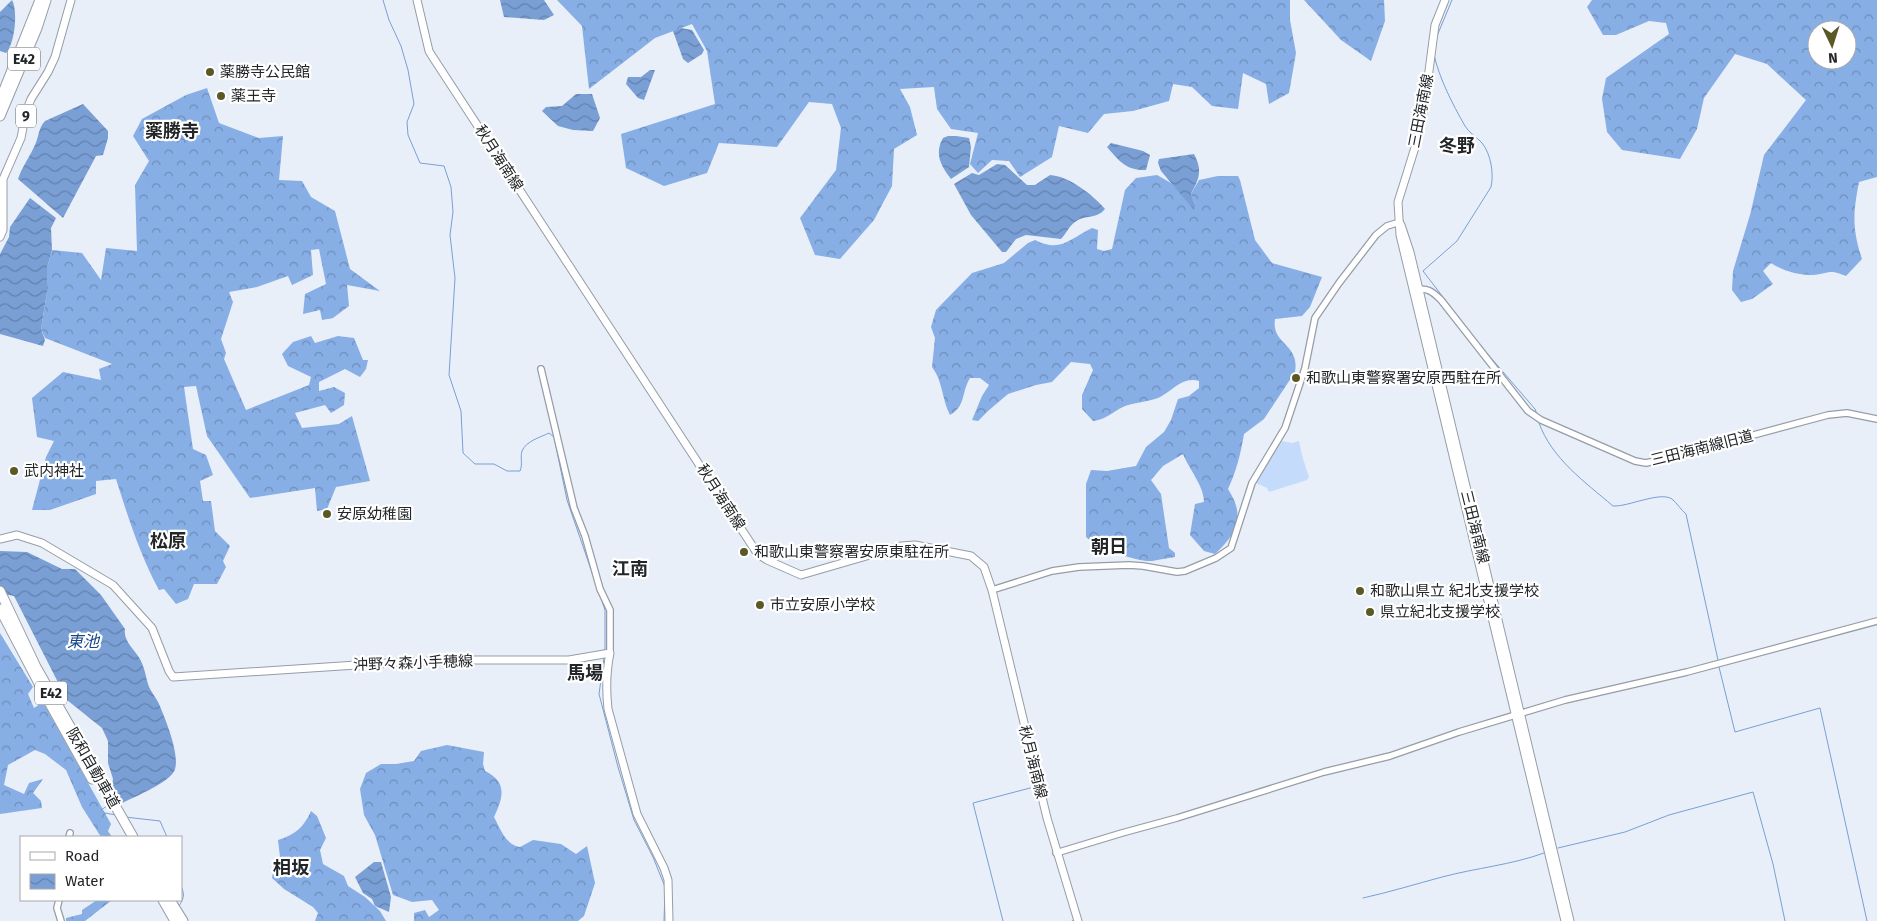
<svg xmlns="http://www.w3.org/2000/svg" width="1877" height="921" viewBox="0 0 1877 921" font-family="'Fira Sans','Noto Sans JP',sans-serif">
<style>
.forest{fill:url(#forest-crowns);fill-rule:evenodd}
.pitch{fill:#c4dbfb}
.water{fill:url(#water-waves)}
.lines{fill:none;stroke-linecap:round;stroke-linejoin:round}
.stream{stroke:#799fd5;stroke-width:1}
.minor-casing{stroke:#969da6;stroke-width:8}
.major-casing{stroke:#969da6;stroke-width:9}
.highway-casing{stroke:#969da6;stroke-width:11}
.minor{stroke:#fff;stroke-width:5.5}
.major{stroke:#fff;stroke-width:7}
.highway{stroke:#fff;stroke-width:9}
.poi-dot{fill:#5a5824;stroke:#fff;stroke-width:2}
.labels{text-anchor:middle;stroke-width:4.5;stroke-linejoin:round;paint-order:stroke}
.shield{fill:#fff;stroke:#656769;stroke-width:1}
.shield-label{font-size:14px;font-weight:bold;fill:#232629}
.poi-label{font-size:15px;fill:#232629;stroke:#fff;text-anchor:start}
.street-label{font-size:15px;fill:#232629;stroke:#fff}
.water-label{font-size:16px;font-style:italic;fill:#154788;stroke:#fff}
.quarter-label{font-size:18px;font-weight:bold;fill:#232629;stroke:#fff}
</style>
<defs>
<pattern id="forest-crowns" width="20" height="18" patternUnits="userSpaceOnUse" patternTransform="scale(1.25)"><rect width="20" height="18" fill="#87aee5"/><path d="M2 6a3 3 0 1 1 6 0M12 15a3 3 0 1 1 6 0" fill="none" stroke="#6e8dba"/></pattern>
<pattern id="water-waves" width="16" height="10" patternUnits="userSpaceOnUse" patternTransform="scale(1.25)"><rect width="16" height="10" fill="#799fd5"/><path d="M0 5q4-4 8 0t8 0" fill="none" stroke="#6381ad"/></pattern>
</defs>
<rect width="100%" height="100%" fill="#e8eff9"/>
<g class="forest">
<polygon points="557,0 1290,0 1290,20 1296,53 1289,93 1269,104 1266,84 1243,73 1238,109 1212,106 1192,87 1173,84 1169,101 1133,111 1104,114 1088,133 1059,126 1052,157 1020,177 1009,161 992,160 978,173 970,164 978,133 951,129 937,109 934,87 900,89 910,107 917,135 894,149 892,186 874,220 840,259 815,255 800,218 836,170 841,128 832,104 809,102 777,147 719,143 707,173 664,186 626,168 621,134 715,104 707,51 692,24 655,38 589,89 582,26"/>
<polygon points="1304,0 1384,0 1385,21 1371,61 1341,40"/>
<path d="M 1592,0 L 1877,0 L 1877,177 L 1859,182 C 1853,213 1852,229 1862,259 L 1846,276 C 1828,268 1829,274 1812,275 C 1797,275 1783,271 1771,263 L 1763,271 L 1773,284 L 1752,299 L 1741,302 L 1732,290 L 1733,271 L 1750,215 L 1764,155 L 1806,100 L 1767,64 L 1735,54 L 1704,98 L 1697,129 L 1680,159 L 1622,150 L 1607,132 L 1602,99 L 1606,78 L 1669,34 L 1666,23 L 1649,21 L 1616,35 L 1603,35 L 1587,7 ZM 1817,30 L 1847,30 L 1847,60 L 1817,60 Z"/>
<path d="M 207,88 L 219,123 L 259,138 L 283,136 L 279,180 L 302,181 L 311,197 L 335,211 L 350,269 L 380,291 L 347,285 L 349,306 L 333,318 L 322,320 L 320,310 L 303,314 L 305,294 L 326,284 L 319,249 L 311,250 L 313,275 L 292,285 L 288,276 L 257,287 L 229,292 L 233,302 L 221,339 L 226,353 L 224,359 L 246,410 L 309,385 L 311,377 L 288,366 L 282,354 L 293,342 L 311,336 L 315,343 L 338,336 L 354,338 L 363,360 L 368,360 L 366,369 L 360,377 L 345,369 L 319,382 L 319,391 L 334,387 L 345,393 L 344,405 L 331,413 L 325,405 L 295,413 L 302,428 L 339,424 L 352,416 L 370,481 L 336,487 L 327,509 L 317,511 L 315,488 L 250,498 L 207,436 L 196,386 L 184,387 L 193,449 L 206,455 L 213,475 L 200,481 L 203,501 L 211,501 L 215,531 L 230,546 L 223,561 L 226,567 L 217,584 L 194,584 L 188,599 L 176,604 L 164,589 L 159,590 C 140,555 128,517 116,479 L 96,481 L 96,494 L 50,510 L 32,510 L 46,457 L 54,441 L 37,437 L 32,398 L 63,372 L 101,380 L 99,369 L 112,364 L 45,338 L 41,329 L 47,292 L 47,268 L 52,250 L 82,253 L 101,280 L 106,248 L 137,251 L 135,185 L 149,161 L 133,136 L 142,119 L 186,95 Z"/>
<path d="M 1157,175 L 1171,183 L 1195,205 L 1191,194 L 1199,180 L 1218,176 L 1238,176 L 1240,180 L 1255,240 L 1272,263 L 1322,277 L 1310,307 L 1302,316 L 1275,319 C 1271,345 1300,343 1295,372 L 1264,419 L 1244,434 C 1241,453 1236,472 1228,489 C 1246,517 1237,533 1215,554 L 1204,551 L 1190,535 L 1195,504 L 1204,502 C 1204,486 1189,469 1183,454 L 1163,466 L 1151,480 L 1161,494 L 1169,548 L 1175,553 L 1175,557 C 1167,558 1159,560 1152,561 C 1136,562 1098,548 1086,537 L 1086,484 L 1091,470 L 1107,471 L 1136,466 L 1146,447 L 1164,432 L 1171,420 L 1178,399 L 1189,396 L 1199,388 L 1199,381 C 1182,376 1172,392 1158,398 C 1149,401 1140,402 1132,404 C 1116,407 1110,419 1093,421 L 1082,409 L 1082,395 L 1093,370 L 1090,364 L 1071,362 L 1052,382 L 1036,385 L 1008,394 L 988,411 L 978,421 L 972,420 L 982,396 L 989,385 L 980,378 L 970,378 C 961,393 966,406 950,415 C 942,400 943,381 932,367 L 935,338 L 931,327 L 936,310 L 972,273 L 1004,263 L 1028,243 L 1035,240 C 1061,253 1069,239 1092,228 L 1098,230 L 1097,249 L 1104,251 L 1112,249 L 1125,190 L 1136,178 Z"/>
<polygon points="0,633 33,687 28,694 34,708 43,702 111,824 108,831 112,837 101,837 82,807 66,770 45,754 35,750 8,765 4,785 24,794 29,783 43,779 33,793 41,801 42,808 0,814"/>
<path d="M 447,745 L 484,752 L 483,764 L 485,771 C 508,782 503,798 494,817 C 501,830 505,844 520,847 L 533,840 L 561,844 L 576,854 L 587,846 L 595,883 L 584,916 L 578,921 L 414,921 L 414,913 L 425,910 L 429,917 L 439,910 L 432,900 L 412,902 L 393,895 L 375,835 L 364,815 L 360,789 L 366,773 L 381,764 L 396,764 L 414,761 L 421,751 Z"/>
<path d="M 311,811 L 317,816 L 326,838 L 320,850 L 323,864 L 344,876 L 348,886 L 365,897 L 380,911 L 386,921 L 315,921 L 318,913 L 313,907 L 284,889 L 272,878 L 273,872 L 281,865 L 278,840 C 295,835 304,827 311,811 Z"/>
<polygon points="97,900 112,900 85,921 66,921 66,918 82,914 82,910"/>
</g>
<path class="pitch" d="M 1282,441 L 1292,443 L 1299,441 C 1301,454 1305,465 1309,477 L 1307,480 L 1269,492 L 1267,488 L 1256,483 Z"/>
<g class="water">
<path d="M 12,0 C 18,11 15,43 6,53 L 0,51 L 0,12 Z"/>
<polygon points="500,0 544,0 554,15 544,20 504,17"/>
<polygon points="681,28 692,30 704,50 702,54 688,63 683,59 673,31"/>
<polygon points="650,70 655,70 644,100 638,98 626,84 628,77 641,77"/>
<polygon points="576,94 592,94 600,118 593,131 573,130 558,126 542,111 546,107 562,106"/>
<path d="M 83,104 L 108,131 L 108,138 L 103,155 L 96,156 L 63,218 L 18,179 C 22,167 29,158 34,147 C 39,138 38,128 45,121 Z"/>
<path d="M 948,136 L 956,136 L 969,138 L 971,147 L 969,167 L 951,179 C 941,166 934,154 943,138 Z"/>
<path d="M 1111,143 L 1143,151 L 1150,155 L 1146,170 C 1127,171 1119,161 1107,147 Z"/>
<path d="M 1194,154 C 1203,171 1199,179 1191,194 L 1195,205 L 1194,210 L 1161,171 L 1158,163 L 1159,159 Z"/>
<path d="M 997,164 L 1005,165 L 1027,185 L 1035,185 L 1050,175 C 1069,176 1093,195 1105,209 C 1096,220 1085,214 1075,222 C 1069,226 1066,234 1061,239 L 1026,235 L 1016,239 L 1006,252 L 1002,252 L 971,215 L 954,184 L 972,173 L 979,175 Z"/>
<polygon points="30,198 56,218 51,228 52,250 47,268 47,292 41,329 45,340 43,346 0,334 0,254 9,237 10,227"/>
<path d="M 0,551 L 27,552 L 62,569 L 75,569 L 101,595 L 125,629 C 123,641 135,650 140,659 C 145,669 145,674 148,684 C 150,691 156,697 159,704 C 165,718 183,761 173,773 C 164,785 134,797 120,804 L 111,789 L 113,779 L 108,763 L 108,741 L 102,728 L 67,700 L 14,596 L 9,595 L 0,598 Z"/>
<polygon points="374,862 381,862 391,897 389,912 375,906 372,899 363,893 355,877"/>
</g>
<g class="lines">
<g class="stream">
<path d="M 383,0 L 389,20 L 401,46 L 408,70 L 414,104 L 407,122 L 408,135 L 420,163 L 444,166 L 451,187 L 453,212 L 450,235 L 455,278 L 449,375 L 461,411 L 463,453 L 475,464 L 494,464 L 507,471 L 520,471 C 523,464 520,457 522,451 C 526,441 541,437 549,433 L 554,437 L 567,500 L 605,610 L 605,651"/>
<polyline points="1437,36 1452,0"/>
<path d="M 1434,55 C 1440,80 1452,103 1465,126 C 1469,133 1477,137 1482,143 C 1491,154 1494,174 1491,187 L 1457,241 L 1423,271 L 1479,344 L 1535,409 L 1537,414"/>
<path d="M 1539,423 C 1552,459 1585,482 1613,506 C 1628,507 1660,491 1672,499 C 1677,503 1681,510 1686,514 L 1718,660"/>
<polyline points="604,658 599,694 618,767 634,820 653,857 665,887"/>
<polyline points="1719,667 1735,732 1820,708 1867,921"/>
<polyline points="110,804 101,810 105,813 116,815"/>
<polyline points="125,817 160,821 167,837"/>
<polyline points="1558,848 1625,832 1669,815 1753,792 1773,864 1785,921"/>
<path d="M 1363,898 C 1390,892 1416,884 1442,877 C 1476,868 1511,865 1544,853"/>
<path d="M 179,906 C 184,898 185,895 181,886"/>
<polyline points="664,921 665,893"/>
<polyline points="1003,921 973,803 1034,787"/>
<polyline points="1072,921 1074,920"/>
</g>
<g class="minor-casing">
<g id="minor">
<path d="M 1416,290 C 1427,287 1433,292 1441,300 L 1528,411 L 1541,420 L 1635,461 L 1646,463 L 1668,458 L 1828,415 L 1847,413 L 1877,419"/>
<polyline points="541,369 574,508 585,536 600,589 610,610 610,653"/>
<polyline points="992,590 1052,571 1079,567 1129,565 1143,566 1177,572 1185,571 1216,558 1231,548 1252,483 1285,428 1305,368 1315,318 1339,283 1376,235 1387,226 1400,222"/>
<polyline points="69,837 70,833"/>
<polyline points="1056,853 1122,833 1177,818 1324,772 1390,756 1459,732 1565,700 1687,672 1877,621"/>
<polyline points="59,900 57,908 61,921"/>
</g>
</g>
<g class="major-casing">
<g id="major">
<polyline points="417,0 429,51 432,56 757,553 767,560 801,575 901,546 915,545 971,556 984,567 992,590 1047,818 1078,921"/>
<polyline points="1445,0 1435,25 1424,109 1417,141 1398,202 1400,235 1565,921"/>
<polyline points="1401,225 1410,252 1570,921"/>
<polyline points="0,237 3,230 3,179 21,138 26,112 31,99 48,72 55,57 71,0"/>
<path d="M 0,539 L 17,535 L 42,543 L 113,585 L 152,628 L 169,671 L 173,677 L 402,662 L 462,660 L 569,660 L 610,653 C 606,672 606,690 608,709 L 637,814 L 664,868 L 668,880 L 669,921"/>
</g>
</g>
<g class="highway-casing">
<g id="highway">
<polyline points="0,100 40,0"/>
<polyline points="0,116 37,28 46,0"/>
<polyline points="0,591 36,667 133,837"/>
<polyline points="0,609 44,693 92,779"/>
<polyline points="163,900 175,921"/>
<polyline points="170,900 183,921"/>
</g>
</g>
<use href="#minor" class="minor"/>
<use href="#major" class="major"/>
<use href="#highway" class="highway"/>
</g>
<g class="poi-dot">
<circle cx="210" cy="72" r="5"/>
<circle cx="221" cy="96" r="5"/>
<circle cx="1296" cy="378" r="5"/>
<circle cx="14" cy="471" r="5"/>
<circle cx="327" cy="514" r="5"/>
<circle cx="744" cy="552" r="5"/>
<circle cx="1360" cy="591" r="5"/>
<circle cx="760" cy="605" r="5"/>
<circle cx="1370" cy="612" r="5"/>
</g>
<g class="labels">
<g class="shield">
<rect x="8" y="47.5" width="32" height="23" rx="4"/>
<rect x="16" y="104.5" width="20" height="23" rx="4"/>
<rect x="35" y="681.5" width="32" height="23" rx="4"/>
</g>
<g class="shield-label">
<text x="24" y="64">E42</text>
<text x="26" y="121">9</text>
<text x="51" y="698">E42</text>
</g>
<g class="poi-label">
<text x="220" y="77">薬勝寺公民館</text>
<text x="231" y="101">薬王寺</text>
<text x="1306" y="383">和歌山東警察署安原西駐在所</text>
<text x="24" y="476">武内神社</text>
<text x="337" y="519">安原幼稚園</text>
<text x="754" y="557">和歌山東警察署安原東駐在所</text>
<text x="1370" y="596">和歌山県立 紀北支援学校</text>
<text x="770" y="610">市立安原小学校</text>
<text x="1380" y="617">県立紀北支援学校</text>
</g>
<g class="street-label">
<text transform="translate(1421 111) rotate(-79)" y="5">三田海南線</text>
<text transform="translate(499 158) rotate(57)" y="5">秋月海南線</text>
<text transform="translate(1702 448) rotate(-14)" y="5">三田海南線旧道</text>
<text transform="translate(721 497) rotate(57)" y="5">秋月海南線</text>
<text transform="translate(1475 527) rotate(76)" y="5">三田海南線</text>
<text transform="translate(413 663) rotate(-2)" y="5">沖野々森小手穂線</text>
<text transform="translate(1033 762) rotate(76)" y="5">秋月海南線</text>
<text transform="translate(93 768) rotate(60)" y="5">阪和自動車道</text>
</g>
<g class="water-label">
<text x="83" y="647">東池</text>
</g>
<g class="quarter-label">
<text x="172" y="137">薬勝寺</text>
<text x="1457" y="152">冬野</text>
<text x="168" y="547">松原</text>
<text x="1109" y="553">朝日</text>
<text x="630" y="575">江南</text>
<text x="585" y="679">馬場</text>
<text x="291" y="874">相坂</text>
</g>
</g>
<rect x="20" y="836" width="162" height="65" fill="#ffffff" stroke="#a7a8a9"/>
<rect x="30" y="852" width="25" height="8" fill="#ffffff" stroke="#a7a8a9"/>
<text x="65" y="861" font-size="15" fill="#232629">Road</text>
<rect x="30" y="874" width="25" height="15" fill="url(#water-waves)" stroke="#a7a8a9"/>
<text x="65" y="886" font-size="15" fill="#232629">Water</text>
<g transform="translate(1832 45) rotate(176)"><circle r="24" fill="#ffffff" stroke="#a7a8a9"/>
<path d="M0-4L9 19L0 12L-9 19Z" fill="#5a5824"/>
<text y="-8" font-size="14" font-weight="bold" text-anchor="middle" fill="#232629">N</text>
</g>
</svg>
